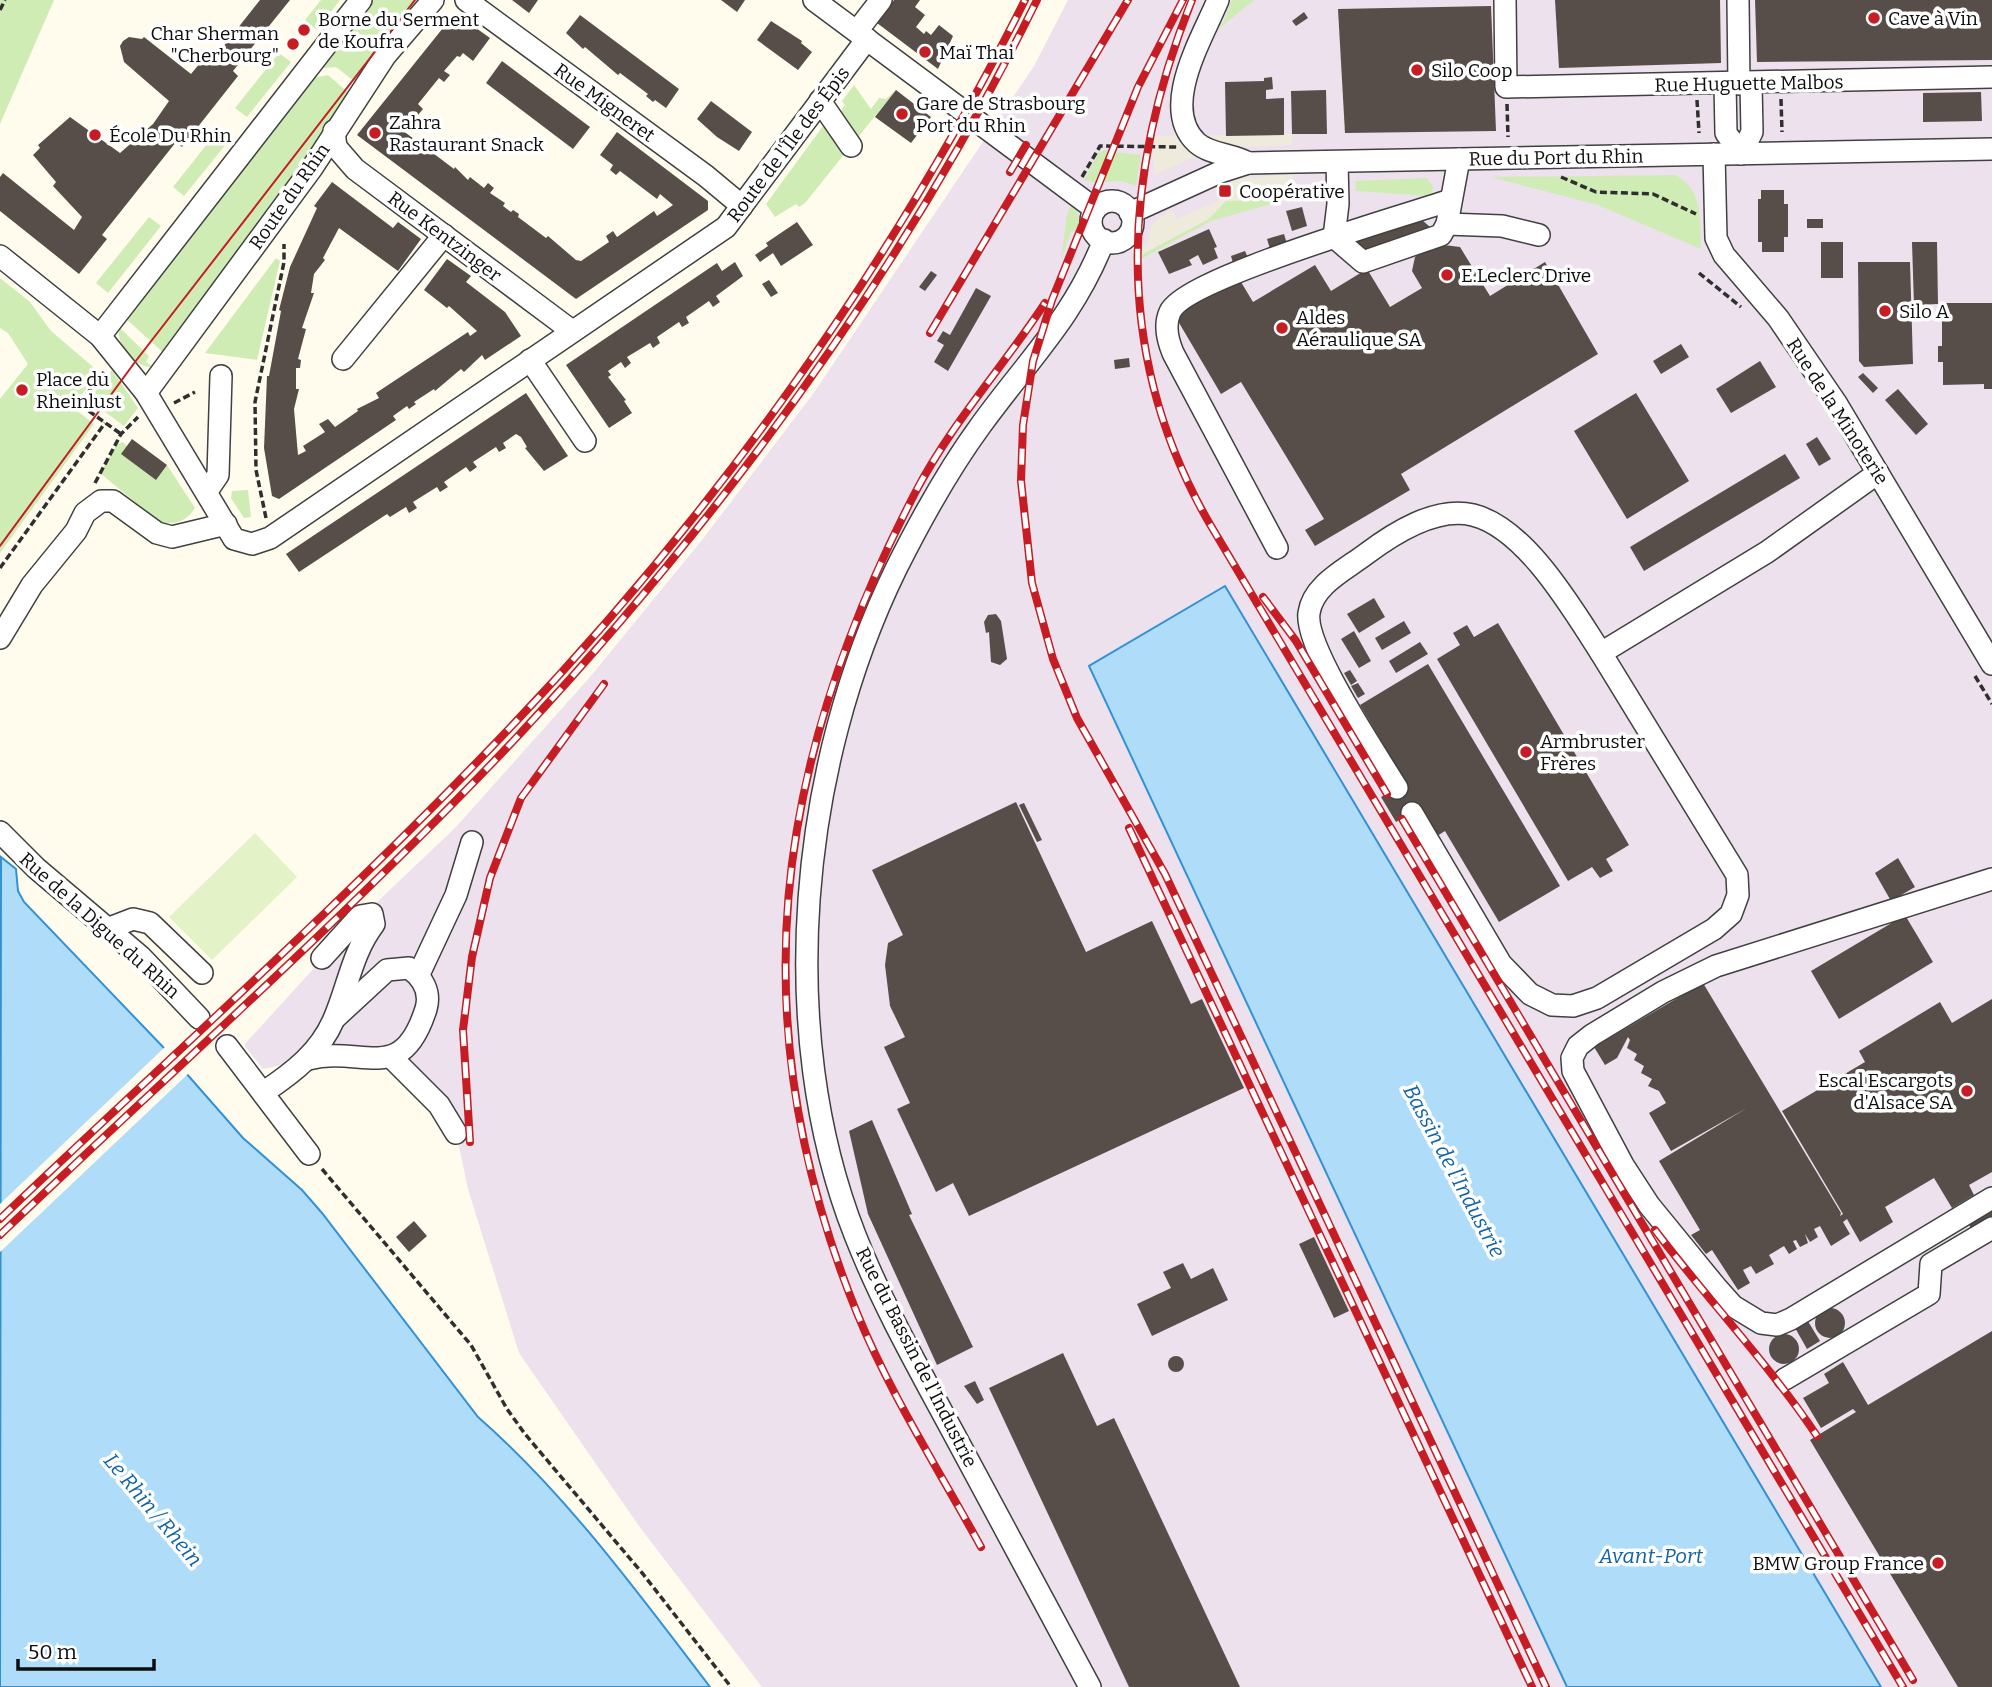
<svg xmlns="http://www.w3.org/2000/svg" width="1992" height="1687" viewBox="0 0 1992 1687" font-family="Bitter,serif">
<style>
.industrial{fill:#ece1ed}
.green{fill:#d0ecb5}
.pitch{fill:#e3f2c7}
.plaza{fill:#efebdc}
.water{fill:#afddf9;stroke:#3291d5;stroke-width:2}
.pier{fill:#fffcee}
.building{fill:#574e49}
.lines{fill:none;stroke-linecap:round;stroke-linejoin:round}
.minor-casing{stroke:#404040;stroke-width:24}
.path{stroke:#2f2f2f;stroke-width:3.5;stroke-dasharray:7 3.5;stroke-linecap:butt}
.minor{stroke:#fff;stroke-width:21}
.tram{stroke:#c51d23;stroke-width:2}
.rail-casing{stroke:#c51d23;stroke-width:8}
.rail{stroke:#fff;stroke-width:5;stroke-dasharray:16;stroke-linecap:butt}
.poi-dot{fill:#c51d23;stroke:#fff;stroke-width:2.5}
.labels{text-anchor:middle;stroke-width:7;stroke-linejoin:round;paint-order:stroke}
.poi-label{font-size:19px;fill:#0d0d0d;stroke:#fff;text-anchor:start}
.street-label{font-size:19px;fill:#0d0d0d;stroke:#fff}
.water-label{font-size:21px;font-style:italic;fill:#1062a6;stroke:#fff}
</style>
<rect width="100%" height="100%" fill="#fffcee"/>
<polygon class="industrial" points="1068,0 1992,0 1992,1687 762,1687 639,1526 519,1353 468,1189 453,1118 431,1089 374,1046 263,1069 244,1045 356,922 455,828 590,677 702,540 813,394 1034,66"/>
<g class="green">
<polygon points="0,0 54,0 0,124"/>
<polygon points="321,0 340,0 317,30 305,20"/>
<polygon points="369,0 426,0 359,85 336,67 314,69"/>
<polygon points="1232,0 1254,0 1211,35 1216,21 1223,23"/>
<polygon points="279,53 291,62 247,117 235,108"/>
<polygon points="328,75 351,95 166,355 125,318 308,79"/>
<polygon points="854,85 871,109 879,98 886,99 896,90 855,141 838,115 845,105 842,101"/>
<polygon points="826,122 846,152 805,203 799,207 796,204 775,217 766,204"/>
<polygon points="219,129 231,138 184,196 173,187"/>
<polygon points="1105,150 1109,151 1097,183 1084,180 1099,152"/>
<polygon points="1114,152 1141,155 1136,186 1121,181 1103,182"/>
<path d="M 1676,175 C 1704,191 1700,221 1701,249 L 1598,205 L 1491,177 Z"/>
<polygon points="1427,178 1433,187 1432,196 1355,191 1356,181"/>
<polygon points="1265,184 1273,186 1275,203 1211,221 1141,259 1139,256 1212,216 1226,201 1245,200"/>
<polygon points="1073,201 1080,220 1075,232 1071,231 1061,260 1067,215"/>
<polygon points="149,217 161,226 108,293 96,283"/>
<polygon points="276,258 280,261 257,360 205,353"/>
<polygon points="0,278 30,302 51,331 99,372 72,407 94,424 0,553 0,399 28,364 8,333 0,328"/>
<path d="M 119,327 L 149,356 L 146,362 L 153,367 C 134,368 116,345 119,327 Z"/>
<polygon points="112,370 138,408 124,426 89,400"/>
<path d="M 123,442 L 156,479 L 167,465 L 195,508 C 187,521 174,526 159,522 L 100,473 L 117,444 Z"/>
<polygon points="248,490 251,517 244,518 231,498 232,491"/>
</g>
<polygon class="pitch" points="255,833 297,877 212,960 169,917"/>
<g class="plaza">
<polygon points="1292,134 1292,145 1245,147 1214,158 1194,157 1154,175 1154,159 1150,158 1155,136"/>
<polygon points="1293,174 1296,200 1275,203 1273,186 1265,184 1245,200 1226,201 1207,220 1139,256 1140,248 1148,243 1151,225 1172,209 1177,219 1229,196 1225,185 1242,178"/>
</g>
<g class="water">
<polygon points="1225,586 1881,1687 1567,1687 1089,666"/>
<path d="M 1,857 L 16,869 L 18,891 L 24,902 L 164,1048 L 243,1138 L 302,1190 L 322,1213 L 478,1417 C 566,1494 639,1594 710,1687 L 0,1687 Z"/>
</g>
<polygon class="pier" points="166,1046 190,1072 0,1252 0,1204"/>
<g class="building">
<polygon points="260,0 290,0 233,71 238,76 182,147 176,142 102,235 107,239 79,274 0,211 0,177 3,173 74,230 82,217 53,186 56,182 33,155 40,148 38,145 70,117 120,153 153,124 169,101 124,62 120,46 123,41 129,37 142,39 144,37 191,74 209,52 215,57"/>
<polygon points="512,0 538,0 529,13"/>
<polygon points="721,0 745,0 737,12"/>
<polygon points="894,0 920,0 915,7 925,15 916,27 924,34 926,31 931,35 939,25 953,36 938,69 877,23"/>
<polygon points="1555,0 1720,0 1721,63 1559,68"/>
<polygon points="1755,0 1992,0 1992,60 1757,62"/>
<polygon points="1491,6 1496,131 1345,133 1338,9"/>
<polygon points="1304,12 1308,18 1296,26 1292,21"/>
<polygon points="455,13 490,38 473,61 463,53 460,57 457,56 444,71 450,75 444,82 439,78 418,104 423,109 418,115 413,111 402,125 405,127 402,130 418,142 420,140 426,145 425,147 454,169 455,167 468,180 470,177 484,188 488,183 494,188 490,193 505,203 503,206 511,212 513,210 519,214 518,217 546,238 548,236 576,260 581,261 609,242 606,236 613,231 617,237 654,211 657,216 673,205 660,194 657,199 620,171 616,175 610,170 613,165 600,155 617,132 708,201 708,210 576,299 357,135"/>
<polygon points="580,15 679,89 666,108 655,100 653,102 646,96 648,94 620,73 618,75 585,47 583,49 566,33"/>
<polygon points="771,21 802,41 801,43 812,52 798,70 757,40"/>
<polygon points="502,61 590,127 573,149 486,83"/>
<polygon points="1272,77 1273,89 1266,90 1266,99 1284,98 1284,135 1226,136 1225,82 1264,81 1264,78"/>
<polygon points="896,90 931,117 911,143 875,117"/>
<polygon points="1326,90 1327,134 1292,134 1291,91"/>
<polygon points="1981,92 1982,121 1923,122 1923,93"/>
<polygon points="711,101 752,132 739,151 717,137 697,119"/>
<polygon points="332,182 393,228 398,222 421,239 398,271 339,228 323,258 325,260 314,274 311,293 314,293 302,328 306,329 298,359 301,360 300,368 296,368 296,389 299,389 294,409 298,455 306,451 303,446 325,432 319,424 328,419 335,427 358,411 357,409 379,398 376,393 468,332 470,336 477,331 449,306 447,308 424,290 447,259 471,276 466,282 505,312 521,336 485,360 482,355 464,372 461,369 435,391 434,389 414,402 416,404 409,409 407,406 393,416 396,420 279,499 272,496 264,448 267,376 269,376 281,311 279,310 290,267 317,208 314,206"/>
<polygon points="1761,190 1784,190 1784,204 1788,204 1788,237 1784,237 1784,252 1762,252 1762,242 1758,242 1758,199 1761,199"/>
<polygon points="1302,207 1307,226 1292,231 1286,211"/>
<rect x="1807" y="219" width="16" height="9"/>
<polygon points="1422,220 1438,234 1355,262 1339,247"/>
<polygon points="797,222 813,245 781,266 773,253 760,262 755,255 768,246 766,243"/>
<polygon points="1209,229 1217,247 1214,248 1218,258 1203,265 1198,255 1189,260 1192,265 1169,274 1158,252"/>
<polygon points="1284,234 1287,244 1270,249 1267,239"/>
<rect x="1821" y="242" width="22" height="36"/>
<polygon points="1912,242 1937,242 1938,304 1914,305"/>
<polygon points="1436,244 1460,247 1490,296 1545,262 1598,354 1401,474 1410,490 1315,546 1305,530 1324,519 1241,382 1221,394 1175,316 1238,277 1253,302 1315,265 1331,291 1367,269 1390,307 1422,288 1412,271 1415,257"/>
<polygon points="1245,251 1248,258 1233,263 1231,256"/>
<polygon points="735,262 743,276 716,296 720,302 713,307 709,301 686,317 689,323 682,327 679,322 657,337 660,343 653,348 650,343 627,357 631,363 625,368 621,362 608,371 611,375 608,377 626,400 624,401 632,413 609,428 566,365 717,263 722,271"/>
<polygon points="1858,262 1910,262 1913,364 1864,367 1859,361"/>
<polygon points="931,271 937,275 925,291 919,287"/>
<polygon points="769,280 778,293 771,297 762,284"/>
<polygon points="976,288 991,296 948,371 934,362 944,345 937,341 943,331 950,335"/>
<polygon points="1942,303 1992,303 1992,389 1984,389 1984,384 1943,385 1943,362 1938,362 1938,346 1942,346"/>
<polygon points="1681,344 1689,357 1661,374 1653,361"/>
<polygon points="1129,358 1130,367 1115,369 1114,360"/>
<polygon points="1760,361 1776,387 1731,413 1716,389"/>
<polygon points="1863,373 1878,388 1873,393 1858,377"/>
<polygon points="1898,389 1928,424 1916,435 1885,400"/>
<polygon points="526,393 568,456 544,471 525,448 527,447 521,437 516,434 503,443 506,448 499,452 496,447 473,462 477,467 470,472 466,467 444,482 448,487 440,492 437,487 413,502 417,508 409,513 406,507 390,517 387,514 299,572 286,554"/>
<polygon points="1636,393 1689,481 1627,519 1574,431"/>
<polygon points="1817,437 1831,459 1819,466 1806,444"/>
<polygon points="132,439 167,465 156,480 121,454"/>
<polygon points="1785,454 1800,478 1644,571 1630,547"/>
<polygon points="1374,598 1385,617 1359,633 1347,614"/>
<polygon points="996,614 1001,621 1007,659 1000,665 991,662 989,632 986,633 984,622 988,615"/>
<polygon points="1404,621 1411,633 1382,650 1375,638"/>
<polygon points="1498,623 1629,845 1606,859 1613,871 1600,878 1592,867 1568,881 1437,659 1460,645 1453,633 1467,625 1474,637"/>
<polygon points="1354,631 1371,661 1359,668 1341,639"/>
<polygon points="1420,642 1428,654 1396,673 1389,661"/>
<polygon points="1428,664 1560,886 1499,922 1445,831 1437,836 1420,807 1396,822 1381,797 1406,783 1360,705"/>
<polygon points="1350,670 1357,681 1351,685 1344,673"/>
<polygon points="1358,683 1365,694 1358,698 1351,686"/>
<polygon points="1016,802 1086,952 1152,921 1191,1004 1202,999 1244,1088 969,1216 953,1183 936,1192 897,1109 910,1103 884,1047 905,1037 890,1006 885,965 888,943 903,935 872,870"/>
<polygon points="1024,803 1042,840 1037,842 1019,805"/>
<polygon points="1898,858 1915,887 1891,901 1875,873"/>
<polygon points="1905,915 1933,962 1839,1019 1811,971"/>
<polygon points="1703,983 1841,1213 1840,1216 1843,1214 1782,1111 1865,1062 1859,1051 1940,1002 1952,1023 1992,999 1992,1172 1969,1185 1974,1195 1952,1208 1934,1178 1885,1207 1893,1222 1860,1242 1847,1219 1843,1222 1850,1234 1831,1246 1820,1226 1814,1229 1818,1237 1810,1242 1805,1234 1808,1243 1800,1247 1796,1240 1793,1241 1797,1249 1789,1254 1784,1246 1769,1255 1774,1264 1756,1274 1751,1266 1743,1270 1750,1283 1738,1290 1712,1250 1706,1254 1691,1235 1700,1230 1659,1161 1747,1108 1671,1151 1649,1113 1666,1103 1659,1091 1648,1086 1652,1079 1641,1073 1644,1066 1634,1060 1637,1054 1627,1048 1630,1040 1628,1037 1617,1058 1605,1065 1594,1047"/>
<polygon points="872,1120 912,1214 909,1215 973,1347 937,1365 868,1214 849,1131"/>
<polygon points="1992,1208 1992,1216 1971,1229 1968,1222"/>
<polygon points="414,1221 427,1236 409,1252 396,1237"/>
<polygon points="1314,1237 1349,1311 1334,1318 1299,1244"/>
<polygon points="1183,1263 1191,1279 1213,1268 1228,1300 1152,1336 1137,1304 1171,1288 1163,1272"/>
<circle cx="1830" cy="1323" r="15"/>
<polygon points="1806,1318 1820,1341 1807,1349 1794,1326"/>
<polygon points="1992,1331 1992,1687 1958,1687 1810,1440 1856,1412 1853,1409 1821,1428 1803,1398 1829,1383 1824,1374 1843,1362 1868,1405"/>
<circle cx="1784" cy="1349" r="15"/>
<polygon points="1063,1353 1097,1426 1114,1418 1240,1687 1129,1687 989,1388"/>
<circle cx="1176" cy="1364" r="8"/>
<polygon points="975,1381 984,1400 977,1404 964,1386"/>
</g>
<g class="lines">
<g class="minor-casing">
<g id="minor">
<polyline points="466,0 706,176 742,206"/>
<polyline points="814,0 1095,209"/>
<path d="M 1218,0 C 1202,39 1159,108 1197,143 C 1211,155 1233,154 1248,163"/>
<polyline points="1505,0 1506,87 1992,77"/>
<polyline points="1738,0 1739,84"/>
<polyline points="857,31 881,0"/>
<polyline points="1725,84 1726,133 1741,154 1752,132 1751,84"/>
<polyline points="820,101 851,146"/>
<polyline points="334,131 336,147 355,169 572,331"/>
<polyline points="1714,154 1716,238 1724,255 1778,318 1836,403 1992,664"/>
<circle cx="1112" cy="222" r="21"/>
<polyline points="1130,213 1220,172 1248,163 1992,149"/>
<polyline points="1447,224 1502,226 1539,235"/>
<polyline points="1334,237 1363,262 1441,235 1447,224 1459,159"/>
<polyline points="1334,237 1338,204 1337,162"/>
<polyline points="0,256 100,336 146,393 234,539 252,544 270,538 726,227 867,39"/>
<polyline points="100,336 361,0"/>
<polyline points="343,359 444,235"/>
<polyline points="530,360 585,441"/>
<polyline points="146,393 312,168 385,56 433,0"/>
<polyline points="207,491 218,475 221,376"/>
<path d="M 1277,548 L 1173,353 C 1168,341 1164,325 1170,312 C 1185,278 1406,215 1451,200"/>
<polyline points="0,638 32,585 76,531 85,513 101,501 113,501 157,533 172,537 226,524"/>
<path d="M 1397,788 C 1377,755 1304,647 1309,613 C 1313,585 1345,570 1366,554 C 1394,533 1436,506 1473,515 C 1526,528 1573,610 1601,653 L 1767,552 L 1878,473"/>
<polyline points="1412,813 1501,964 1530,994 1552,1005 1573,1006 1597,998 1714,929 1731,914 1738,895 1737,875 1601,653"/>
<polyline points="0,832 36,868 141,957 199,1018"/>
<polyline points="1992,879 1716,966 1663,992 1592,1035 1578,1046 1572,1058 1573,1071 1623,1165 1649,1205 1716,1287 1733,1306 1761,1323 1777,1325 1791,1319 1992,1198"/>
<polyline points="107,929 133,919 150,923 202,973"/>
<polyline points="419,974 456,895 472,842"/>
<polyline points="227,1046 309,1154"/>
<polyline points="391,1057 439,1105 456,1133"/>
<path d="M 308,1059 C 364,1045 401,1087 426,1009 C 431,992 423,978 409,968 L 387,970 L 335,1018"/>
<path d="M 264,1092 C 294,1072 320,1052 334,1019 C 348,987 352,953 374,924 L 372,914 L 360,916 L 322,958"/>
<polyline points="1785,1379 1929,1294 1931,1264 1992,1228"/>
<path d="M 1090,1687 C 1045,1603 999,1519 954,1434 C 919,1369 882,1304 855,1235 C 774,1029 800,765 896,569 C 921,519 948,470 981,425 C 1028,360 1074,317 1104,240"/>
</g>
</g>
<g class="path">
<polyline points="0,10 5,0"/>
<polyline points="1781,99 1782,132"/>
<polyline points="1697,100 1699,133"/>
<polyline points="1507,104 1508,137"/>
<polyline points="1082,177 1100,146 1178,147"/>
<polyline points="1561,177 1596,192 1653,194 1696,214"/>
<polyline points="1699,273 1741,307"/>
<polyline points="104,372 79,404 121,434"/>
<polyline points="174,403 195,392"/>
<polyline points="95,483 121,434 138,417"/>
<polyline points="266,518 256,470 255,402 284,262 284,244"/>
<polyline points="0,568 105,423"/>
<polyline points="1975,676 1992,704"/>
<polyline points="322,1169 471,1345 507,1409 525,1434 643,1574 731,1687"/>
</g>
<use href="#minor" class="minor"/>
<polyline class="tram" points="0,546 135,362 415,0"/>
<g class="rail-casing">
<g id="rail">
<polyline points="1183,0 1138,87 1052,300 1033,361 1023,425 1021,481 1032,583 1053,659 1077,718 1165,874 1546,1687"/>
<path d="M 1192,0 C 1121,177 1112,357 1211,526 L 1903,1687"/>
<polyline points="1010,172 1026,145"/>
<polyline points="930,333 1128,0"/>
<polyline points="1263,597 1296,641 1387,794"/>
<polyline points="1402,819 1913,1680"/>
<polyline points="1129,828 1532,1687"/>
<polyline points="470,1142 463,1030 472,957 490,878 521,798 604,684"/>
<path d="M 0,1219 C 169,1058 344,902 505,733 C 712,517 891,268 1025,0"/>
<path d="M 1655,1230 C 1708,1300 1768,1363 1817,1436"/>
<path d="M 0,1235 C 173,1070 353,911 517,737 C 722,517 904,270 1037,0"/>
<path d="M 981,1547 C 939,1470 890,1394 857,1313 C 739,1023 773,766 915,493 C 951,424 1003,367 1045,303"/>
</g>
</g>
<use href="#rail" class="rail"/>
</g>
<g class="poi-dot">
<circle cx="1874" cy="18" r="7"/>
<circle cx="304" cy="30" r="7"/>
<circle cx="293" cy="44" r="7"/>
<circle cx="925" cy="52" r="7"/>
<circle cx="1417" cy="70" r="7"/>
<circle cx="902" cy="114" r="7"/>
<circle cx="375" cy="133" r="7"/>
<circle cx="95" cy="135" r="7"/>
<rect x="1218" y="184" width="14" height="14" rx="3.5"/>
<circle cx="1447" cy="275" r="7"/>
<circle cx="1885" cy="311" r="7"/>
<circle cx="1282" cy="328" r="7"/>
<circle cx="22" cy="390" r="7"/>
<circle cx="1526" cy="752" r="7"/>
<circle cx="1967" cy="1091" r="7"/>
<circle cx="1938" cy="1563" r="7"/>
</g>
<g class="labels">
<g class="poi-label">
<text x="1888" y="25">Cave à Vin</text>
<text x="318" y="26">Borne du Serment<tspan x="318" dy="22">de Koufra</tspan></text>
<text x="279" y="40" text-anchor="end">Char Sherman<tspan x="279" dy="22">"Cherbourg"</tspan></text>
<text x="939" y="59">Maï Thai</text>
<text x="1431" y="77">Silo Coop</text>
<text x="916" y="110">Gare de Strasbourg<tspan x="916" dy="22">Port du Rhin</tspan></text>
<text x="389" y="129">Zahra<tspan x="389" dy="22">Rastaurant Snack</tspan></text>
<text x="109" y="142">École Du Rhin</text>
<text x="1239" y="198">Coopérative</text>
<text x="1461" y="282">E.Leclerc Drive</text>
<text x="1899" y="318">Silo A</text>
<text x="1296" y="324">Aldes<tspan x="1296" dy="22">Aéraulique SA</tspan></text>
<text x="36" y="386">Place du<tspan x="36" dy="22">Rheinlust</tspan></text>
<text x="1540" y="748">Armbruster<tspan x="1540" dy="22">Frères</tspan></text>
<text x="1953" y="1087" text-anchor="end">Escal Escargots<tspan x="1953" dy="22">d'Alsace SA</tspan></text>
<text x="1924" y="1570" text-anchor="end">BMW Group France</text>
</g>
<g class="street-label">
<text transform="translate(1749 83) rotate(-1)" y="7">Rue Huguette Malbos</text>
<text transform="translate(605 102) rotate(36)" y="7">Rue Migneret</text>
<text transform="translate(788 144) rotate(-53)" y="7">Route de l'Île des Épis</text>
<text transform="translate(1556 157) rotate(-1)" y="7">Rue du Port du Rhin</text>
<text transform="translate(289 196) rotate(-55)" y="7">Route du Rhin</text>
<text transform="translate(445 236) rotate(37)" y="7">Rue Kentzinger</text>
<text transform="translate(1838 411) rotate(57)" y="7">Rue de la Minoterie</text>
<text transform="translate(100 925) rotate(42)" y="7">Rue de la Digue du Rhin</text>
<text transform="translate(917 1357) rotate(63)" y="7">Rue du Bassin de l'Industrie</text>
</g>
<g class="water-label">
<text transform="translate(1454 1171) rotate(62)" y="7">Bassin de l'Industrie</text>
<text transform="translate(153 1510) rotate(50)" y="7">Le Rhin / Rhein</text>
<text x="1651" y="1563">Avant-Port</text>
</g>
</g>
<path d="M18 1659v10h136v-10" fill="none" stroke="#0d0d0d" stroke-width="3.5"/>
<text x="28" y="1659" font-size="21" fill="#0d0d0d" stroke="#ffffff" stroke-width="5" paint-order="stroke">50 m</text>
</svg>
